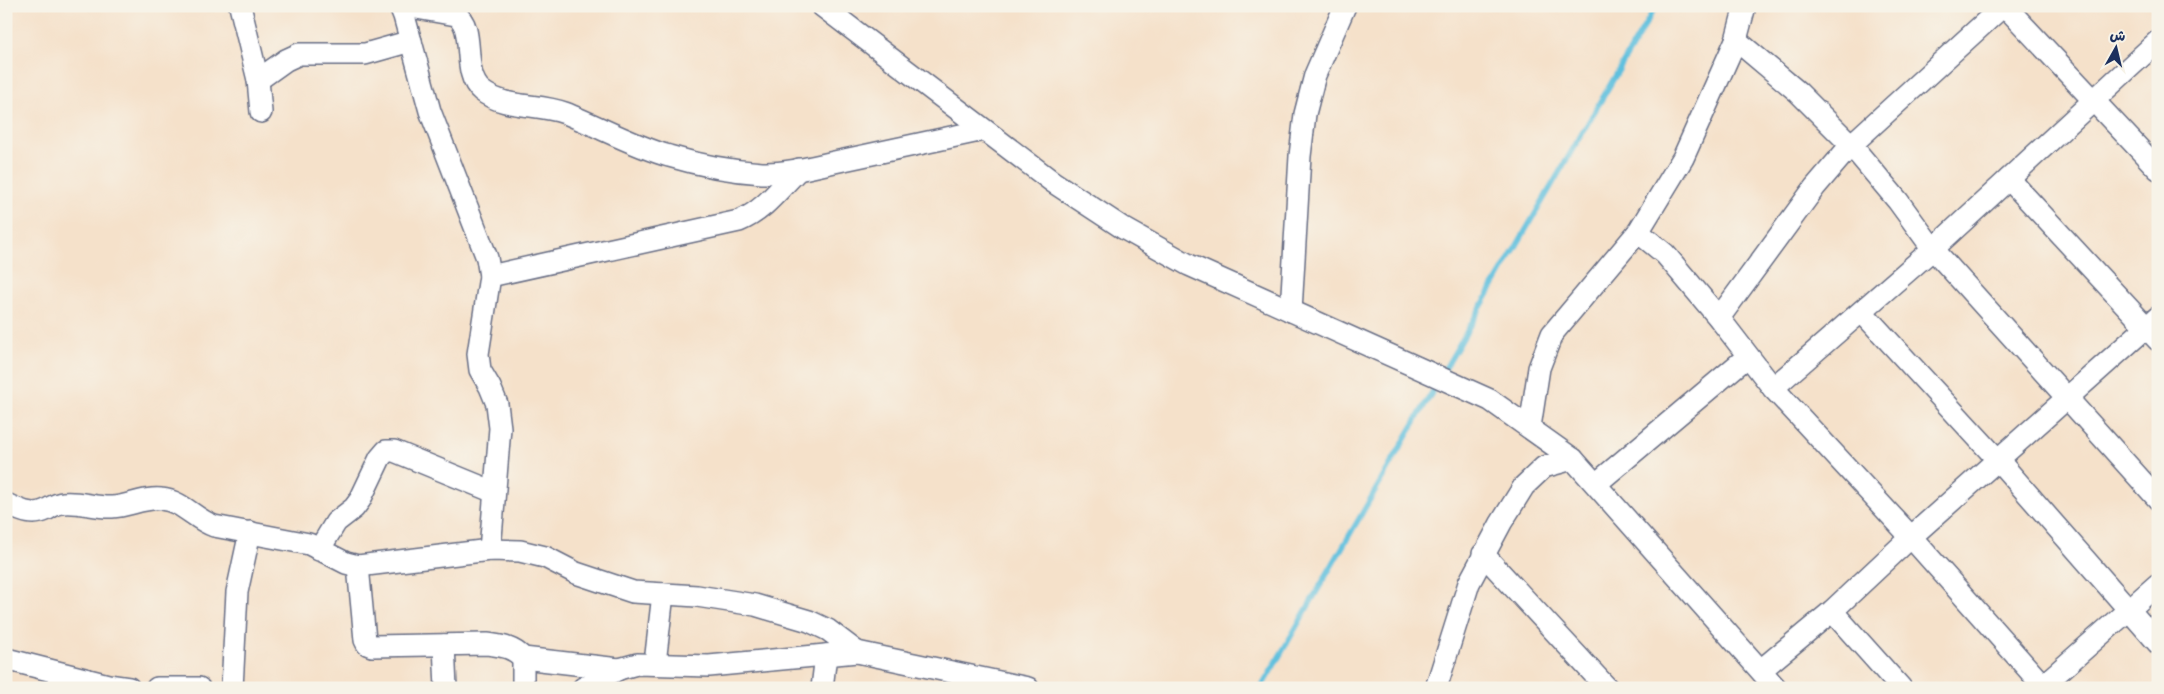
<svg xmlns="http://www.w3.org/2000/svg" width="2164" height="694" viewBox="0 0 2164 694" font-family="'Indie Flower','Playpen Sans Arabic',sans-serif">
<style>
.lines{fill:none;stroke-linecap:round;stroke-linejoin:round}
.stream{stroke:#5fc0de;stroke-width:5.5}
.street-casing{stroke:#676d84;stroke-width:24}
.street{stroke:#fff;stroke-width:21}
</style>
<rect width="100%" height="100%" fill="#f7f3e8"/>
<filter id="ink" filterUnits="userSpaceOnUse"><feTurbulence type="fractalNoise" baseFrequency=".02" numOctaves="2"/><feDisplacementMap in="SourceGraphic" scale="10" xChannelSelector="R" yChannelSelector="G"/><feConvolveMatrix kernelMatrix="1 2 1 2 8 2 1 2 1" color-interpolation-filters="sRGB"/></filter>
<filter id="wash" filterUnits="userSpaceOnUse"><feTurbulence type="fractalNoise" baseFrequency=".0096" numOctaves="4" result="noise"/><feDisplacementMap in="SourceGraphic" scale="20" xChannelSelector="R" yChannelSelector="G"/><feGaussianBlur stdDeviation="1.12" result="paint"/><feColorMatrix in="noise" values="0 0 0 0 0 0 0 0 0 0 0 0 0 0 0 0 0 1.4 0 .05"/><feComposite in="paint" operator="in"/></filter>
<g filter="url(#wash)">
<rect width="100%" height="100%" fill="#f5e1ca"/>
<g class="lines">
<g class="stream">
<polyline points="1442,374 1656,6"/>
<polyline points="1261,688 1438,382"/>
</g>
</g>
</g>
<g filter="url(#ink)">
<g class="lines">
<g class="street-casing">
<g id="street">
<polyline points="240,6 258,80 261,112"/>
<polyline points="400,6 404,16 430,111 487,258 490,276 478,354 480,370 490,387 497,404 500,428 490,550"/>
<path d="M 405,6 L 456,15 C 477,28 460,73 482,91 C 505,109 538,103 565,113 C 598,126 636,147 669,156 C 699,165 731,171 762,173 C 789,174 818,165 844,160 C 891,150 937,140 984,130"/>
<polyline points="822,6 1053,182 1123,228 1189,265 1490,400 1573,459 1776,688"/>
<polyline points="2003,6 1851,145 1898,201 1933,249 2158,499"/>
<polyline points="2005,6 2158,169"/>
<polyline points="258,80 286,60 299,54 365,54 411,41"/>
<polyline points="2009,179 2158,340"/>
<polyline points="1638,232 1665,254 1719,318 1773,388 1911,537 2045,688"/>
<path d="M 490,276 L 739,221 C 764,211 780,188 799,169"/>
<polyline points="1291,311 1300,156 1305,114 1315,75 1345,6"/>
<polyline points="1862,312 1998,460 2158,643"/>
<polyline points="1719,318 1815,187 1851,145 1798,92 1736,40"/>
<polyline points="1773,388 1933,249 2158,41"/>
<polyline points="1530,427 1539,368 1552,334 1638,232 1683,158 1736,40 1745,6"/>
<polyline points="1597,483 1747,357"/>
<path d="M 6,504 C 20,510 31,517 46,510 C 51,507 57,503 63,503 C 79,501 96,508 112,507 C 129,506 145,497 161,499 C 183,501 194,519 214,526 L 309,544 L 346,563 L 358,566 L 490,550 L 520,551 L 545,557 L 576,573 L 633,592 L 697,596 L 755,605 L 809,621 L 828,630 L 857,652"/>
<polyline points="319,550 336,522 354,508 360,500 380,458 386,451 394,451 494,492"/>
<polyline points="1483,554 1607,688"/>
<path d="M 358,566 L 365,640 L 367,644 L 372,646 L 487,644 C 502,646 513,647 523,658 L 619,669"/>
<polyline points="1832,611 1901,688"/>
<polyline points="444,645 446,688"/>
<polyline points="6,659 108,685 129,688"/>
<polyline points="655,663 663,594"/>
<polyline points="1761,670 1832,611 1911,537 2158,317"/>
<polyline points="157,688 199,688"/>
<polyline points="232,688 237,592 250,532"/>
<polyline points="523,688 523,658"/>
<polyline points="583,688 619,669 637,664 709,666 857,652 1028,688"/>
<polyline points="822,688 826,655"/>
<polyline points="1436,688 1469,583 1501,523 1524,486 1544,467 1573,459"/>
<polyline points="2040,688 2158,584"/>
</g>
</g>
<use href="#street" class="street"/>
</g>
</g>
<rect width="2164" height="694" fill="none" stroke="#f7f3e8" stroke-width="25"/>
<g transform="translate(2116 48) rotate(8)" stroke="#f7f3e8" stroke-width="4" paint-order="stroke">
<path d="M0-4L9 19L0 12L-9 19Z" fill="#1b2f5e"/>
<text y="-8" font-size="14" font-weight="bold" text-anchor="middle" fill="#1b2f5e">ش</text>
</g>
</svg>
